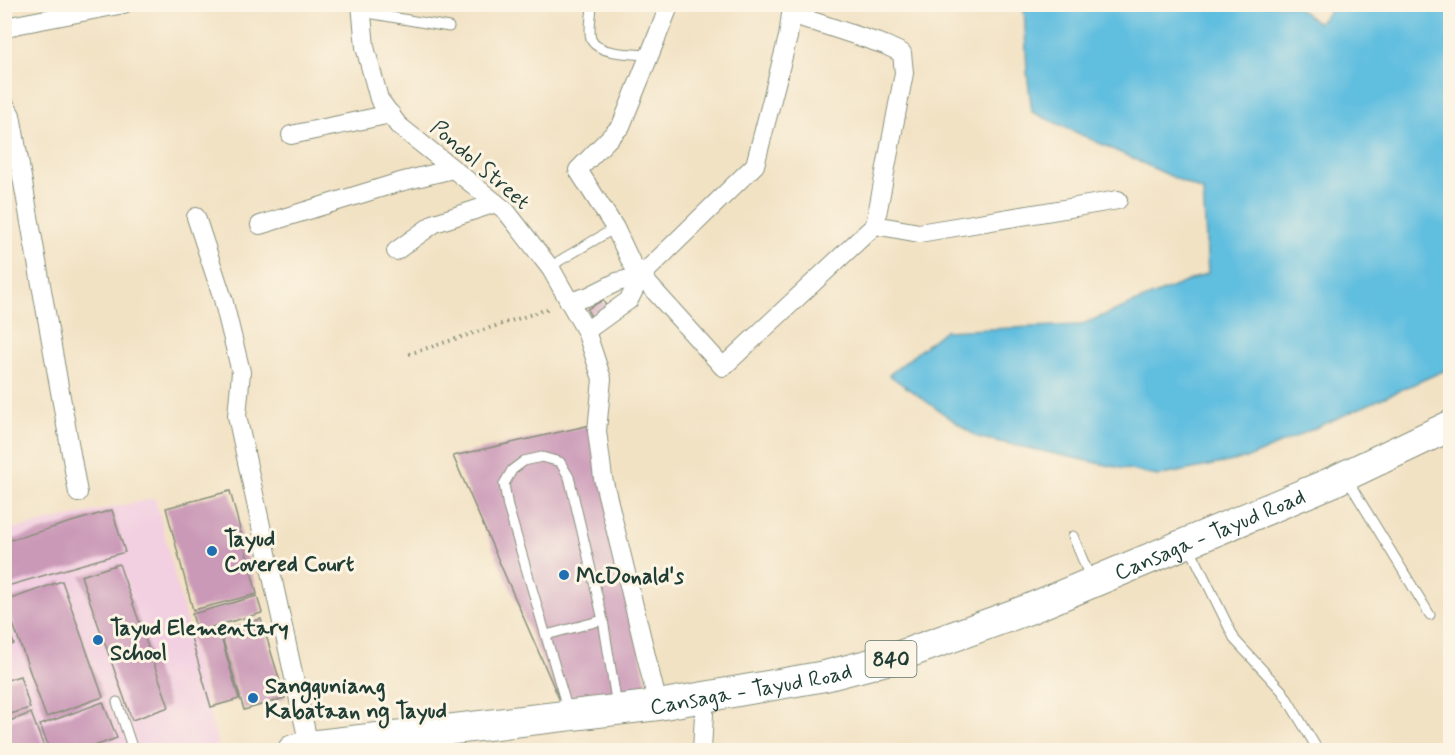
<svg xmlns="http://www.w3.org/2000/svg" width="1455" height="755" viewBox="0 0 1455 755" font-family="Mynerve,sans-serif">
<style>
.built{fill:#f2cfe1}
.water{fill:#61bedf;stroke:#407e8a;stroke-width:1.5}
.building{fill:#ca99b7}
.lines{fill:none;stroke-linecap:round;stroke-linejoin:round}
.service-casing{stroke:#88907c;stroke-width:11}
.minor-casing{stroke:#88907c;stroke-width:20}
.trunk-casing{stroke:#88907c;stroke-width:32}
.path{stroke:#88907c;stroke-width:4;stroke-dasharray:1.5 4.5;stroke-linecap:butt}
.service{stroke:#fff;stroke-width:9}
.minor{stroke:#fff;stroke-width:18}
.trunk{stroke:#fff;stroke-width:30}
.poi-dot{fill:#1f6fb2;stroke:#fcf5e5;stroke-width:2}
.labels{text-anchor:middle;stroke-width:6;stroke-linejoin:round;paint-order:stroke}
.shield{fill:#fcf5e5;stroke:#617469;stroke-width:1.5}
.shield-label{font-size:21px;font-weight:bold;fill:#1f3d34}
.street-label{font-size:22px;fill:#1f3d34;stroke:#fcf5e5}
.poi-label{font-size:22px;font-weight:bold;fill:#1f3d34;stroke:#fcf5e5;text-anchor:start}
</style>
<rect width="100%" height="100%" fill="#fcf5e5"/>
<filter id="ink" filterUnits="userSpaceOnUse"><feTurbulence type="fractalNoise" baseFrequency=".0167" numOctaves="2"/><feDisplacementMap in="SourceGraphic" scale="12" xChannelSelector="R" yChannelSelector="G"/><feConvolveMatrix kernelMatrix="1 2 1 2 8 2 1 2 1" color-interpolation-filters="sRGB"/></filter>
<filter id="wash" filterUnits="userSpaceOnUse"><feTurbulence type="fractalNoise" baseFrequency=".008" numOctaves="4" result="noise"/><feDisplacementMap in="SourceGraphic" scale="24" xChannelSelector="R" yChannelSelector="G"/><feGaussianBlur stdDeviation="1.35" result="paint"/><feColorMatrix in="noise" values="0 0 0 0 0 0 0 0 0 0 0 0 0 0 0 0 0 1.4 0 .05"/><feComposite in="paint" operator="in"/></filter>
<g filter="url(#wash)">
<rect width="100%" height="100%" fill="#f2e2c4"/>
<polygon class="built" points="155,498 219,749 213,750 5,750 4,531"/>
<polygon class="water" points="1024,5 1294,5 1318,23 1336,5 1450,5 1450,368 1248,458 1158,476 977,437 889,375 944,331 1080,325 1208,273 1203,191 1032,112 1027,72"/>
<g id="blocks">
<g class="building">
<polygon points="603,300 608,310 592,319 587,309"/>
<polygon points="591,425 649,694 560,701 453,456"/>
<polygon points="230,491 257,594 193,610 166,508"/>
<polygon points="112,510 125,552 4,587 4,542"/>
<polygon points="119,564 169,707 132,720 81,576"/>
<polygon points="62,581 103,697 46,717 5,601"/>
<polygon points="257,596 262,613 197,631 192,614"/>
<polygon points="4,617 14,644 4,647"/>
<polygon points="261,619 285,698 244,710 220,631"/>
<polygon points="218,627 239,699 211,707 190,634"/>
<polygon points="20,676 30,708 4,716 4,681"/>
<polygon points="103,702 117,738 83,750 50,750 40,725"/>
<polygon points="31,713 45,750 8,750 4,742 4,723"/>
</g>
</g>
</g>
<g filter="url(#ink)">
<use href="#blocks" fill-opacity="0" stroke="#88907c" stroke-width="1.5"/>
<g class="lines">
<g class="service-casing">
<g id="service">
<path d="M 592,4 C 592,15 588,29 591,39 C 597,55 636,54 650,55"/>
<polyline points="362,12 449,27"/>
<polyline points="551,269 559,261 615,228"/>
<polyline points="1348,481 1430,615"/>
<polyline points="1073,536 1091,580"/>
<polyline points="1189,546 1235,640 1283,692 1318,750"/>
<polyline points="546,635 603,620"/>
<polyline points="117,702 133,750"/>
<polyline points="568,711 508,507 504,484 512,470 524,461 542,457 560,462 569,477 603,620 617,706"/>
</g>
</g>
<g class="minor-casing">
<g id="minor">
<polyline points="361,4 365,47 379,99 398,125 506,211 551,269 586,331 602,379 597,431 603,478 658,705"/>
<polyline points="670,4 621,126 578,170 615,228 631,262 641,276 723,367 875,225 904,73 902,53 885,45 791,14"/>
<polyline points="4,30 15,25 124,4"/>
<polyline points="4,103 11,115 78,493"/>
<polyline points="291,135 391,114"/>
<polyline points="196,217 223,299 241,372 237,416 309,746"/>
<polyline points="260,225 400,182 453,169"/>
<polyline points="875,225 919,233 1118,200"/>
<polyline points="396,251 435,223 496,203"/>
<polyline points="569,302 589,296 617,282 641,276"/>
<polyline points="586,331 629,300 641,276 755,165 788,37 791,14 794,4"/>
<polyline points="702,750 705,696"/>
</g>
</g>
<g class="trunk-casing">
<g id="trunk">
<path id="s1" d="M 293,750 L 309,746 L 658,705 L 825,676 L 894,658 L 1029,609 L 1330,483 L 1450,426"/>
</g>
</g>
<polyline class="path" points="409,354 551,308"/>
<use href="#service" class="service"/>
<use href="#minor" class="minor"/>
<use href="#trunk" class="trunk"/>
</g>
</g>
<g class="poi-dot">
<circle cx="212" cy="551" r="6"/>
<circle cx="564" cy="575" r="6"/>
<circle cx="98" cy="640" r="6"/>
<circle cx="253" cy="698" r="6"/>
</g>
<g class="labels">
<rect class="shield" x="865.5" y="641" width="51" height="36" rx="4.5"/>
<g class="shield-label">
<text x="891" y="666">840</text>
</g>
<g class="street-label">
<text transform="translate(481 164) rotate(41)" y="8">Pondol Street</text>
<text dy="8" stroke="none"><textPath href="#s1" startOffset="948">Cansaga - Tayud Road</textPath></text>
<text dy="8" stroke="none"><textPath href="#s1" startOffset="462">Cansaga - Tayud Road</textPath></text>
</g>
<g class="poi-label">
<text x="224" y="546">Tayud<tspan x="224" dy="25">Covered Court</tspan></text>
<text x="576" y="583">McDonald's</text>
<text x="110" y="635">Tayud Elementary<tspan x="110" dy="25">School</tspan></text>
<text x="265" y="693">Sangguniang<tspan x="265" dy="25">Kabataan ng Tayud</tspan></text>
</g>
</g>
<rect width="1455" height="755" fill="none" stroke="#fcf5e5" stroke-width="24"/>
</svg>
